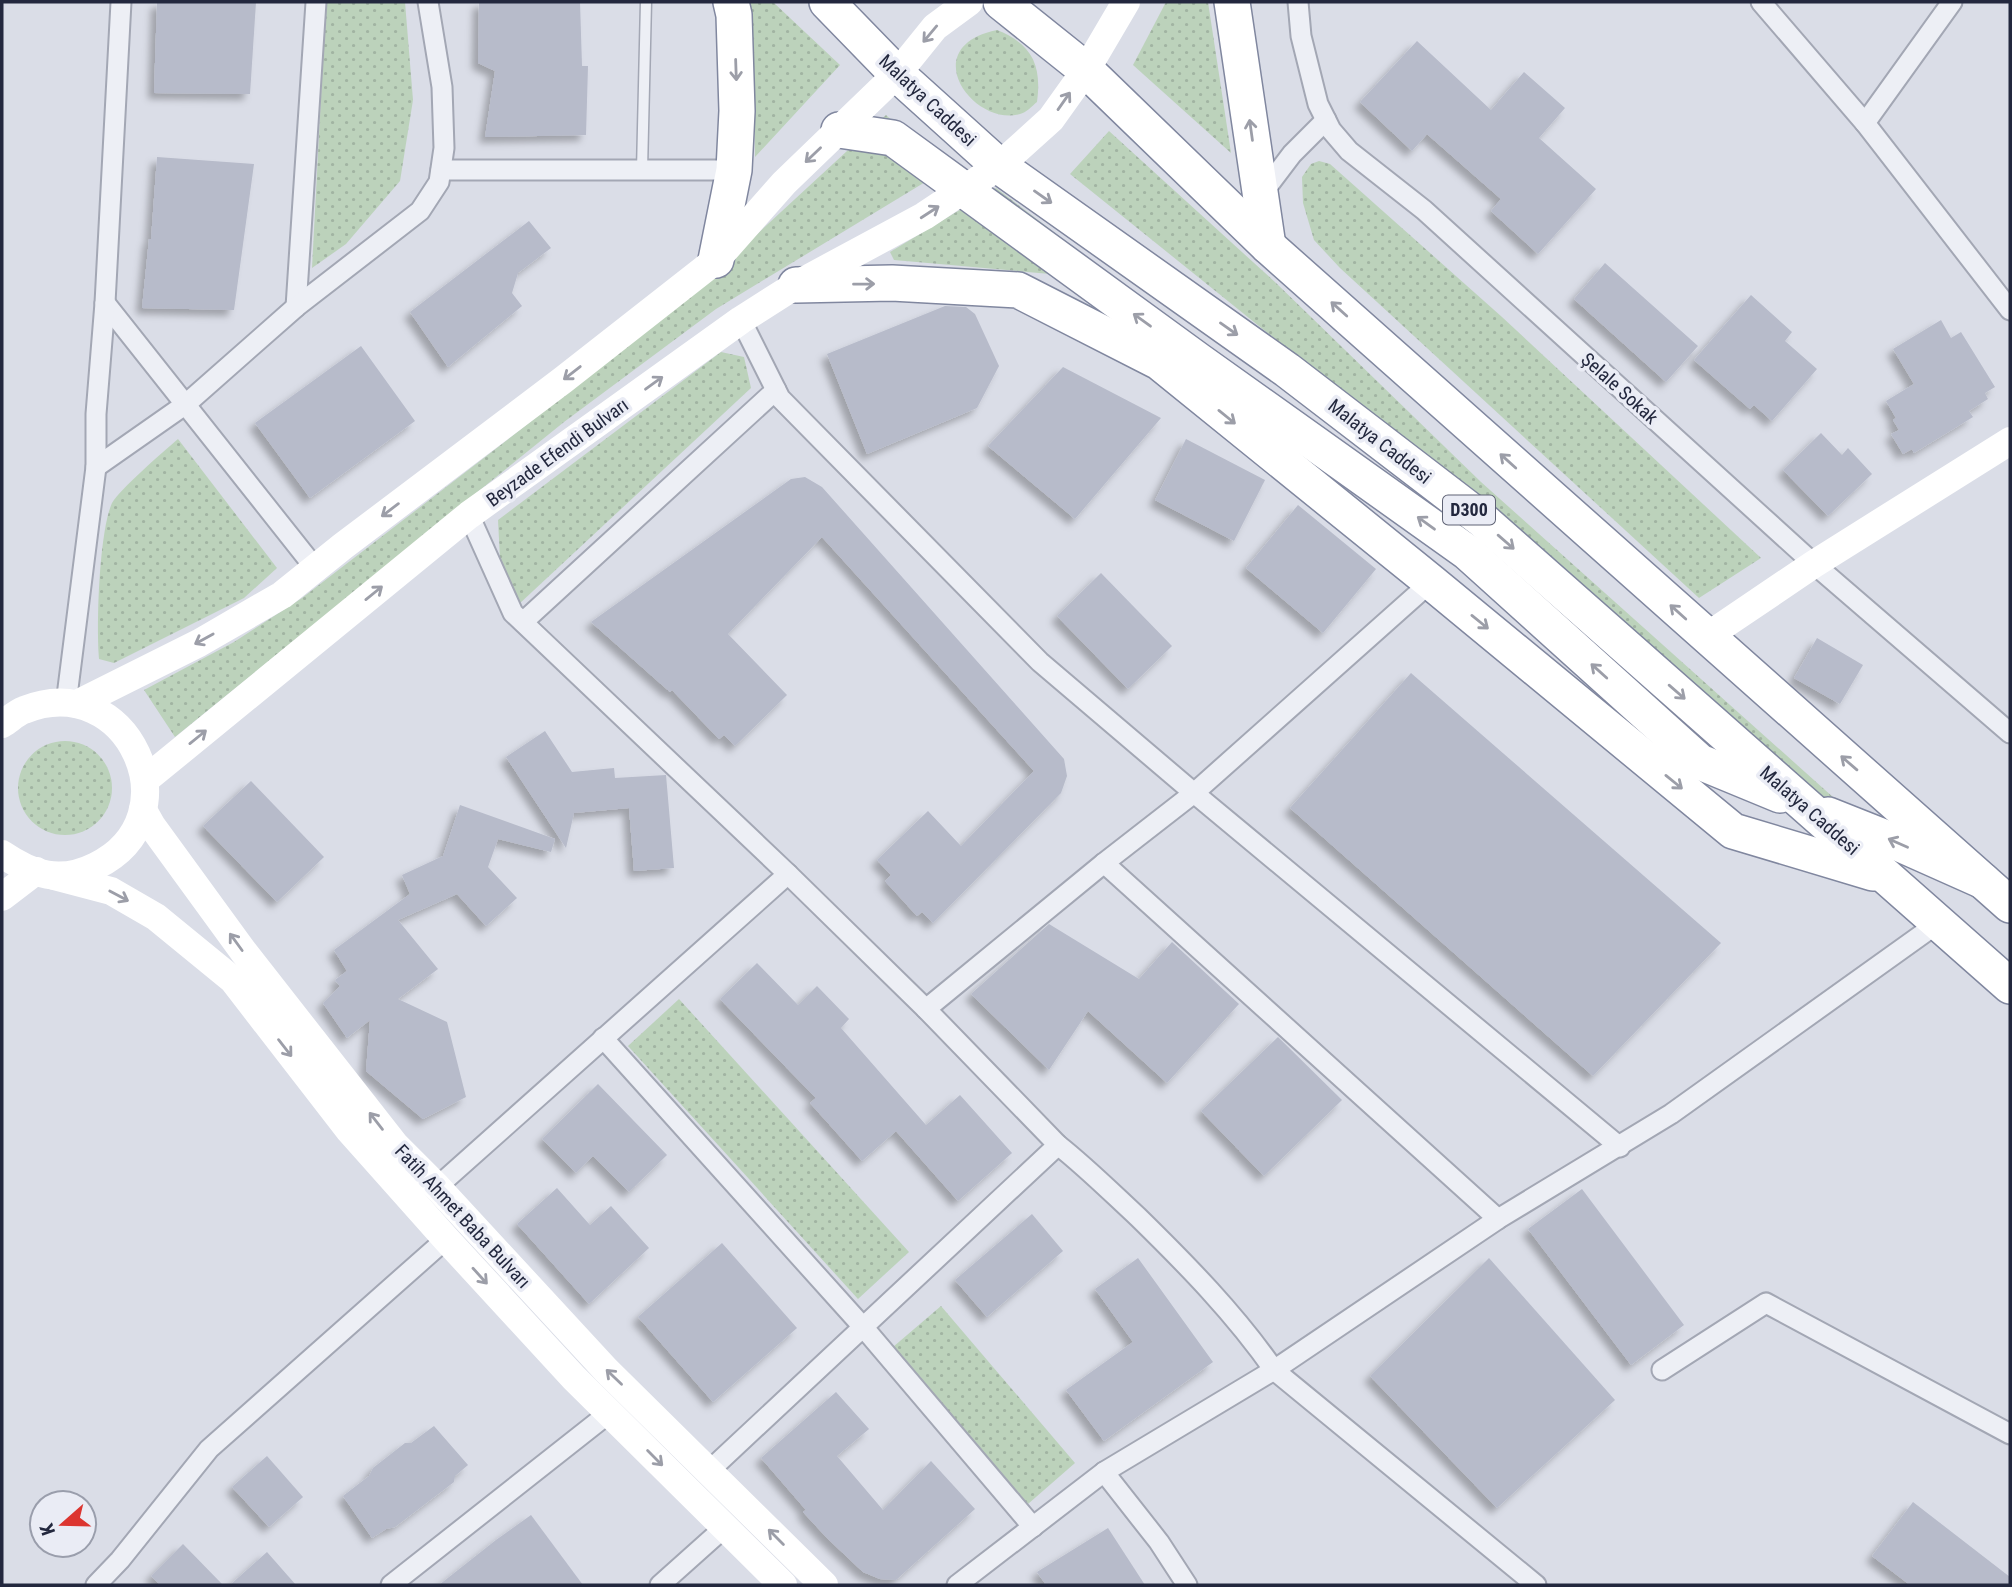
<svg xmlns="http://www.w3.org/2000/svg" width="2012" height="1587" viewBox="0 0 2012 1587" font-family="'Roboto Condensed',sans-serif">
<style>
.green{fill:url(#green-dots)}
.building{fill:#b7bbca;filter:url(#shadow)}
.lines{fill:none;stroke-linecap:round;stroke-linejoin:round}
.lane-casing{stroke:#a3a7b4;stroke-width:13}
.street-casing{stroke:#a3a7b4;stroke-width:23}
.highway-casing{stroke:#80879f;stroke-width:38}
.lane{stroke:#edeff5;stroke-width:10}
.street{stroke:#edeff5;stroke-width:19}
.secondary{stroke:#fff;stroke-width:28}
.highway{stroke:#fff;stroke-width:35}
.oneway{stroke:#9c9ea8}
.labels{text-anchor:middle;stroke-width:7;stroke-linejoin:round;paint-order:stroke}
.shield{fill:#eaecf5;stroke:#5f6375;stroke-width:2}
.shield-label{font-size:18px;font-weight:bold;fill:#23283e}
.street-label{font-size:19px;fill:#23283e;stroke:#eaecf5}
</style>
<defs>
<pattern id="green-dots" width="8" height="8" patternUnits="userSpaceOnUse" patternTransform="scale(1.75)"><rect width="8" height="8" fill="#bcd2bb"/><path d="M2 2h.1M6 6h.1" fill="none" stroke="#a1b4a2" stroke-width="1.8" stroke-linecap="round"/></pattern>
<filter id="shadow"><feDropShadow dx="-6" dy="6" stdDeviation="3.5" flood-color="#0004"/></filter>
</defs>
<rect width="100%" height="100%" fill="#dadde7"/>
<g class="green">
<polygon points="326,2 405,2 413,100 400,181 346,244 312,268"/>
<polygon points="746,2 773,2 840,65 755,157 754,66"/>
<polygon points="1166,2 1208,2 1231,153 1133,65"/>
<path d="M 997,30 C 1032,44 1042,65 1037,102 C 1032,106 1026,113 1020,114 C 973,127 915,47 997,30 Z"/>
<polygon points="886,115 945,170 716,309 564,422 175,737 144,690 234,642 302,598 502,444 688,298"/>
<polygon points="1109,131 1276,283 1481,482 1853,815 1839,819 1448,478 1070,174"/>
<polygon points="1319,161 1330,164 1502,317 1761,558 1699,598 1340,268 1314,240 1303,203 1302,177 1311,164"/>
<polygon points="996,188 1080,252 1082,268 1073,276 894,260 890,252"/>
<polygon points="721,352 744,357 751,388 518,605 500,559 498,520"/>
<path d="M 178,439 L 277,568 L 244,598 L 114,663 L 99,659 C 96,626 99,532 112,503 C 119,490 164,451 178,439 Z"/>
<circle cx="65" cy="788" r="47"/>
<polygon points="679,999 909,1252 858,1299 628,1046"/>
<polygon points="941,1306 1075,1463 1028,1504 893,1347"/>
</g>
<g class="building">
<polygon points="157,2 256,2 250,94 154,93"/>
<polygon points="479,2 580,2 582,66 588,66 586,135 485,137 495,71 478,63"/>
<polygon points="1417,41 1491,110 1524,72 1565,108 1539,138 1596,189 1538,254 1491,211 1501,199 1427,134 1412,151 1360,102"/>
<polygon points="157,157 254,164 234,310 142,308 149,239 151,239"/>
<polygon points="529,221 551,248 518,273 512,293 522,306 448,367 410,312"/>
<polygon points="1605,263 1698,346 1666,382 1574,299"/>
<polygon points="1751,295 1792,332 1785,341 1817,369 1772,421 1754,405 1750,409 1694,360"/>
<polygon points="945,306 966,307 975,314 999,366 977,408 867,454 827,354"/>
<polygon points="1941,320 1951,338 1961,332 1995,387 1985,393 1988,399 1969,411 1973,417 1914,453 1912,449 1903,454 1891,434 1899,430 1893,420 1896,418 1886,401 1914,384 1893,349"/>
<polygon points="361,346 415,421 310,498 255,423"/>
<polygon points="1063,367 1161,418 1075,519 988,446"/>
<polygon points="1821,433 1842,455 1848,448 1872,474 1828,516 1783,470"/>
<polygon points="1186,439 1265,480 1234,541 1155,500"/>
<polygon points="805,477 822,487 1064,759 1067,776 1061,793 933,923 922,912 917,916 885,881 891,875 877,860 928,811 961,846 1034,771 822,537 728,634 787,695 735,746 724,735 719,739 672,690 670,692 591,622 791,479"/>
<polygon points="1298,505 1376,569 1323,633 1246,568"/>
<polygon points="1101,573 1172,646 1128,689 1057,616"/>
<polygon points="1817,638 1863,665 1840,704 1794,678"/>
<polygon points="1411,673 1721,943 1593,1076 1290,808"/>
<polygon points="545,731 572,772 614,768 615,778 666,775 674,868 634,871 629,808 574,813 566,848 506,757"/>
<polygon points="251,781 324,857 277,902 203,826"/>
<polygon points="460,805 555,839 551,852 498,839 488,867 517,898 486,926 457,894 398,920 438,969 398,999 447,1022 466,1097 423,1119 366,1071 370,1020 347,1038 323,1003 340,986 335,980 347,971 334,950 410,894 402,875 443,856"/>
<polygon points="1049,924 1139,979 1172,942 1239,1004 1167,1083 1088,1011 1049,1070 971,994"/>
<polygon points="757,963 798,1005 817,986 849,1019 841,1028 926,1125 960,1095 1012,1153 958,1201 896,1131 862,1161 810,1103 816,1098 720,999"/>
<polygon points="1278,1037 1342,1100 1264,1176 1201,1111"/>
<polygon points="598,1084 667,1155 629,1192 593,1156 576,1173 542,1139"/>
<polygon points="557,1188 590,1225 611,1206 649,1248 589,1304 517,1224"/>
<polygon points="1582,1189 1684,1325 1631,1365 1528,1229"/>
<polygon points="1032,1214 1063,1251 987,1317 955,1280"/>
<polygon points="722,1243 797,1328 713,1402 638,1317"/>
<polygon points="1138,1258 1213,1362 1104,1441 1066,1390 1133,1342 1095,1289"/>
<polygon points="1489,1258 1615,1400 1497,1508 1370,1376"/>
<polygon points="836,1392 869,1429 837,1456 883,1510 931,1461 975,1509 896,1580 880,1579 863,1572 827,1538 803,1512 806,1510 761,1458"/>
<polygon points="434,1426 468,1465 455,1476 454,1482 395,1527 386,1529 372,1538 343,1496 369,1476 373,1468 405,1443 411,1443"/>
<polygon points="267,1456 303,1497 269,1527 232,1487"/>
<polygon points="1913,1502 2010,1577 2010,1585 1910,1585 1872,1556"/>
<polygon points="531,1515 583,1585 439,1585 496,1540"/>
<polygon points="1108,1528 1145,1585 1046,1585 1037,1572"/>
<polygon points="183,1544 223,1585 160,1585 151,1576"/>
<polygon points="267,1552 296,1585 230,1585"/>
</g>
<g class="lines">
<g class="lane-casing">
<polyline id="lane" points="642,170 646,2"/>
</g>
<g class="street-casing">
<g id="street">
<polyline points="1298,2 1301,36 1318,104 1331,130 1349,151 1424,210 1814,564 2010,733"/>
<polyline points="1761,2 1865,123 2010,310"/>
<polyline points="1865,123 1952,2"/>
<polyline points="441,170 734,170"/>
<polyline points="1261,195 1292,154 1326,120"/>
<polyline points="105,303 315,568"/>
<polyline points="296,307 316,2"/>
<polyline points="741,320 780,398 1040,662 1194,793 1431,582"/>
<polyline points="96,467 186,404 296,307 420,211 439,182 444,148 442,87 428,2"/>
<path d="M 469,515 L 513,613 L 788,874 L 926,1009 L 1058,1145 C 1086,1167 1112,1193 1138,1217 C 1187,1265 1235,1314 1274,1370 L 1536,1585"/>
<polyline points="523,622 776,390"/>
<polyline points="66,704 96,467 96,414 105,303 121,2"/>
<polyline points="926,1009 1104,863"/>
<polyline points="603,1038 864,1328 1033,1527"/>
<polyline points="437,1187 788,874"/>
<polyline points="1498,1219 1104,863 1194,793 1620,1147"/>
<polyline points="1662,1370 1766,1303 2010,1434"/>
<polyline points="709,1471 1058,1145"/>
<polyline points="1104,1472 1159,1542 1187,1585"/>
<polyline points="96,1585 120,1560 209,1449 446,1239"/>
<polyline points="391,1585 609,1413"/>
<polyline points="660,1585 725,1527"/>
<polyline points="957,1585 1104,1472 1274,1370 1498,1219 1671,1114 1938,923"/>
</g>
</g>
<g class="highway-casing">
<g id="highway">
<polyline points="827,2 897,74 999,166 1287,370 1480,518 2010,986"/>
<polyline points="1001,2 1086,70 1268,246 2010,905"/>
<polyline points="1232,2 1268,246"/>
<polyline points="839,130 893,138 1199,361 1467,552 1700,762 1780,795"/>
<polyline points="716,260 734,170 737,111 734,15 731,2"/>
<polyline points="796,285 892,283 1018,290 1159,362 1431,582 1733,831 1873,873"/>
<polyline points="1828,815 1891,840 1983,881"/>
</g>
</g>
<use href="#lane" class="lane"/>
<use href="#street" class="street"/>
<g class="secondary">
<polyline points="1706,637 1814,564 2010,441"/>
<polyline points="77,704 199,643 282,595 343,546 563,380 716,260 784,183 897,74 935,27 969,2"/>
<path d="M 2,724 C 9,720 16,713 24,710 C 128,668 196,817 96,866 C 60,884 33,875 2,854"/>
<polyline points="145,780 469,515 741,320 796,285 924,216 999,166 1051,119 1086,70 1126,2"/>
<polyline points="143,810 152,826 243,951 395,1145 437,1187 606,1370 824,1585"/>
<polyline points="54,876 111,891 156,917 233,980 349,1130 446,1239 574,1378 783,1585"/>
<polyline points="2,897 36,871"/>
</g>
<use href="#highway" class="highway"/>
</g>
<defs><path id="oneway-shaft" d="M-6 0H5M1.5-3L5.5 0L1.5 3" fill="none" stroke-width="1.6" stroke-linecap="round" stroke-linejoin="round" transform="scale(1.75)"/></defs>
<g class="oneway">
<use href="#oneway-shaft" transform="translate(930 34) rotate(130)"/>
<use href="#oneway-shaft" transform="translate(736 70) rotate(88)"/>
<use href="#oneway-shaft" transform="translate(1064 101) rotate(-55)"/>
<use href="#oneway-shaft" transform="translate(1251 130) rotate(-98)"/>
<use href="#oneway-shaft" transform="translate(813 155) rotate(136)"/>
<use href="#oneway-shaft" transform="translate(1043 197) rotate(35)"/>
<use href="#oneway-shaft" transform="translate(930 212) rotate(-33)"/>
<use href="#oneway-shaft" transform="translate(864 284) rotate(-1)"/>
<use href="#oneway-shaft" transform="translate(1339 309) rotate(-138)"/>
<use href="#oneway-shaft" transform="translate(1142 320) rotate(-144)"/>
<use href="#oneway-shaft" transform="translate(1229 329) rotate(35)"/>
<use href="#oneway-shaft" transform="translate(572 373) rotate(142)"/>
<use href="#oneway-shaft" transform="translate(654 383) rotate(-36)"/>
<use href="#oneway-shaft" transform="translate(1227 417) rotate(39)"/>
<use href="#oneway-shaft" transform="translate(1508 461) rotate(-138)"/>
<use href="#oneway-shaft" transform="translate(390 510) rotate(143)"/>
<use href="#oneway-shaft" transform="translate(1426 523) rotate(-144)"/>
<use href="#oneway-shaft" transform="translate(1506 542) rotate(41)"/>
<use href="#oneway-shaft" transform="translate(374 593) rotate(-39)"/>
<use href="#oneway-shaft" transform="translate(1678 612) rotate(-138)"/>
<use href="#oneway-shaft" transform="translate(1480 622) rotate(39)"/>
<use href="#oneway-shaft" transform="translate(204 639) rotate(151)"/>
<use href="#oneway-shaft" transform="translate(1599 671) rotate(-138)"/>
<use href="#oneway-shaft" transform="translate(1677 692) rotate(41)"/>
<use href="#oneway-shaft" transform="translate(198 737) rotate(-39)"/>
<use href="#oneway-shaft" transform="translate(1849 763) rotate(-139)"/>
<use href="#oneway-shaft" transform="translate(1674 782) rotate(39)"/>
<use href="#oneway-shaft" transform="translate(1898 843) rotate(-156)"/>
<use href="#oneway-shaft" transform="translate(119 896) rotate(28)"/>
<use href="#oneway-shaft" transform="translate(236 942) rotate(-126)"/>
<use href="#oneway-shaft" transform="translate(285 1048) rotate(52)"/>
<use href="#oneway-shaft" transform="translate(376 1121) rotate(-128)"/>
<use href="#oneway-shaft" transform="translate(480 1276) rotate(48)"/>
<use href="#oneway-shaft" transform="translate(614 1377) rotate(-136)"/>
<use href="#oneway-shaft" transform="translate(655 1458) rotate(45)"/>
<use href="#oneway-shaft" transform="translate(776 1537) rotate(-135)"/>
</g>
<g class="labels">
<rect class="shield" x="1443" y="495.5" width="52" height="29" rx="5"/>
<g class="shield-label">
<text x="1469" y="516">D300</text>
</g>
<g class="street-label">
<text transform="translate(928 100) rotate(43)" y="7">Malatya Caddesi</text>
<text transform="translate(1620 388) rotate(42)" y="7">Şelale Sokak</text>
<text transform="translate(1380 441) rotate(38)" y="7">Malatya Caddesi</text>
<text transform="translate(557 452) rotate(-36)" y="7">Beyzade Efendi Bulvarı</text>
<text transform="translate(1810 810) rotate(41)" y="7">Malatya Caddesi</text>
<text transform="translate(463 1216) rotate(47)" y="7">Fatih Ahmet Baba Bulvarı</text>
</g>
</g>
<rect width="2012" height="1587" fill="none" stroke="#23283e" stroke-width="7"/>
<g transform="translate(63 1524) rotate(250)"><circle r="33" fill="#eaecf5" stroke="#9a9eac" stroke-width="2"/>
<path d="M0-5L12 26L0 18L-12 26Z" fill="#dc3530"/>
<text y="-10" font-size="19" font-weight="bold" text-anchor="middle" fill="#23283e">K</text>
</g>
</svg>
